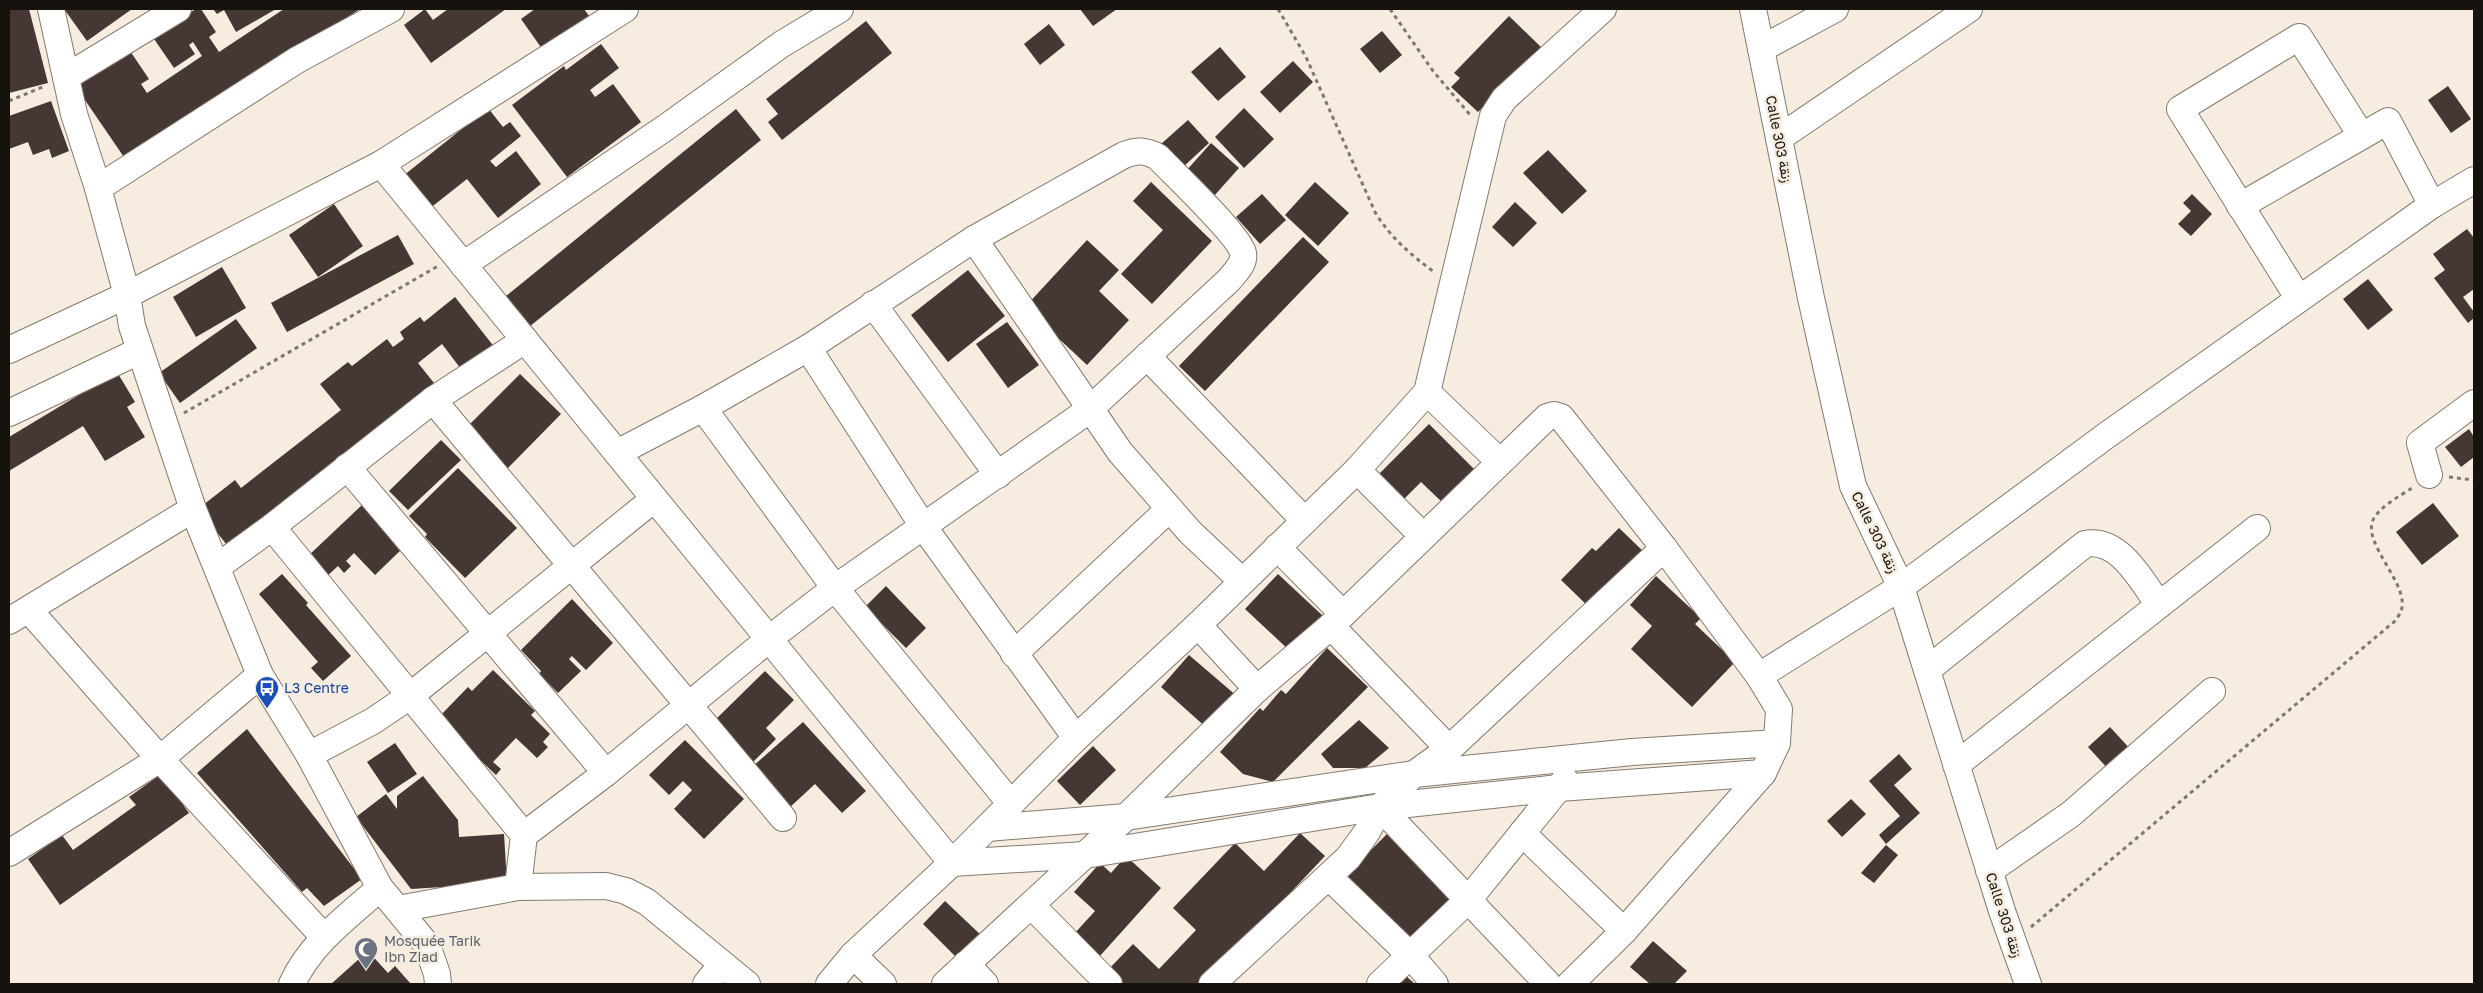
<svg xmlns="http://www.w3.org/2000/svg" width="2483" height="993" viewBox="0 0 2483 993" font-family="'Golos Text',Vazirmatn,sans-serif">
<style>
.building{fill:#443734}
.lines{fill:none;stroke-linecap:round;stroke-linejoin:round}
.minor-casing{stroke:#837a6f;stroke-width:28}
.path{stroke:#7e7870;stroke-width:3;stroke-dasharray:4 4;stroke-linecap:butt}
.minor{stroke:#fff;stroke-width:26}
.labels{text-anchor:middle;stroke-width:5;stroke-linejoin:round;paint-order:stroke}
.street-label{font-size:14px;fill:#16130f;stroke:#f6ede0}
.transit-label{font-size:14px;fill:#164399;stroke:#f6ede0;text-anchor:start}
.worship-label{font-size:14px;fill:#5b616d;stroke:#f6ede0;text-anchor:start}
</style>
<rect width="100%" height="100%" fill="#f6ede0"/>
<g class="building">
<polygon points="9,9 29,9 48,83 9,93"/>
<polygon points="64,9 132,9 87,41"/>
<polygon points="196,9 201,9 216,32 209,37 219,52 284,9 360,9 128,163 74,84 128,48 149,79 141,84 147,93 202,56 193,42 189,45 195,54 174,68 152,36"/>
<polygon points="213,9 276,9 236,32 224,10 217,14"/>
<polygon points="425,9 433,20 448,9 506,9 431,63 404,25"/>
<polygon points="535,9 584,9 592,20 545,53 521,19"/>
<polygon points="1080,9 1117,9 1093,26"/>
<polygon points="1509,16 1543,49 1478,112 1451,87 1460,78 1454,73"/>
<polygon points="866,21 892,53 782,140 768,122 778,114 766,99"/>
<polygon points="1049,24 1065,45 1040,65 1024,44"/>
<polygon points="1382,31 1402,55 1380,73 1360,49"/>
<polygon points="601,44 619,68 590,90 595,97 613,84 641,122 567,177 512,105 564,66 566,70"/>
<polygon points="1220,47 1246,77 1218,101 1191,72"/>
<polygon points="1293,61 1313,82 1280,113 1260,92"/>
<polygon points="2448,86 2471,119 2451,133 2428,100"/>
<polygon points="51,101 69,151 52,158 49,149 33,155 28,142 9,149 9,116"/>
<polygon points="488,108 503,127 510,122 521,136 490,161 496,167 516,151 541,184 498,218 467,179 429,209 403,176"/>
<polygon points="1244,108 1274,139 1244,168 1215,137"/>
<polygon points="736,109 761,140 524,331 500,301"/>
<polygon points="1188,120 1209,143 1182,168 1161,144"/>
<polygon points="1211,143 1239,168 1214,196 1186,171"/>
<polygon points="1548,150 1587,191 1562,214 1523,173"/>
<polygon points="1151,182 1212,241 1152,304 1121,274 1163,230 1133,201"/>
<polygon points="1315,182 1349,213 1318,246 1285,215"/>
<polygon points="1262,194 1286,220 1260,244 1236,217"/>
<polygon points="2192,194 2212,214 2191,236 2178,224 2191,211 2183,203"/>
<polygon points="1515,202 1537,223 1513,247 1492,227"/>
<polygon points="334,204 363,246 318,277 289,235"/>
<polygon points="2467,229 2474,238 2474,289 2463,297 2474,312 2474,318 2468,323 2434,278 2445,270 2433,254"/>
<polygon points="398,235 414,264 287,332 271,303"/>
<polygon points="1303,237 1329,262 1205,391 1179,366"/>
<polygon points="1087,240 1119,270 1099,291 1129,320 1087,365 1025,307"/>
<polygon points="222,267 246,308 196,337 173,297"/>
<polygon points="968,270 1005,316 948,362 911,315"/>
<polygon points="2368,279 2393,310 2368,330 2343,299"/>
<polygon points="455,297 499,353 467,377 442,344 418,363 434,383 227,545 198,509 235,480 241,488 341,410 320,384 348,362 352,366 387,339 393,347 404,339 400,332 420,317 424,322"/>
<polygon points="236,319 257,348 180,403 159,373"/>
<polygon points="1007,322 1039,365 1008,388 976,344"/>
<polygon points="117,372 135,402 127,407 145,437 105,461 83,426 9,471 9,437"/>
<polygon points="520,374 561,414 507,469 485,447 487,444 468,426"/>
<polygon points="1429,424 1475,470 1443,503 1421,482 1398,505 1373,480"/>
<polygon points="2469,429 2474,437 2474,457 2461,467 2445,447"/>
<polygon points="441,440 461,460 408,510 389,491"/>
<polygon points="458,468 517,528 465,578 425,537 427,534 409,516"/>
<polygon points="2433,503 2459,536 2422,565 2396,532"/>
<polygon points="362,505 403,548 375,575 354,553 346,561 351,566 344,573 338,566 326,577 307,557"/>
<polygon points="1619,528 1645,553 1591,609 1561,580 1592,548 1596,551"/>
<polygon points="282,574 308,603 306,605 351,656 323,681 311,668 318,662 259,594"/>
<polygon points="1278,574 1323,616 1290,651 1245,609"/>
<polygon points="1656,576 1701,618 1695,624 1735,662 1692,707 1631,649 1652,626 1630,605"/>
<polygon points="886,586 926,628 906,648 865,607"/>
<polygon points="572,599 613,643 586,670 572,656 569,659 581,671 558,693 539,674 541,671 521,650"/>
<polygon points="1327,648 1368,687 1273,782 1243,774 1220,752 1260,708 1263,711 1281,690 1286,694"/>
<polygon points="1189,655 1238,697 1209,730 1161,687"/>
<polygon points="493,670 535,711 531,715 550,734 543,742 548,747 537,758 516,738 493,762 501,769 496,775 459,740 439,717 468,687 472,691"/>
<polygon points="765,671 794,700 766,728 776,739 751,764 713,722"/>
<polygon points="1359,720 1389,748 1365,768 1333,768 1321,754"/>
<polygon points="803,722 866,791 842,813 815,784 788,809 752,767"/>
<polygon points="2110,727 2132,751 2110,771 2088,747"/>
<polygon points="247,729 362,879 324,906 307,888 302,892 197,773"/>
<polygon points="685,740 744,799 704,839 674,809 692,790 683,781 669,795 649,775"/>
<polygon points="395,743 417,774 388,793 367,762"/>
<polygon points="1093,746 1116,770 1080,805 1057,781"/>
<polygon points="1899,754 1912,769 1894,785 1920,813 1886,844 1879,835 1900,816 1869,781"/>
<polygon points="161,774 189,813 60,905 28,859 62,835 73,850 136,805 129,797"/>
<polygon points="423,776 458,820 459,837 504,834 507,883 411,889 356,817 386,794 397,809 397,796"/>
<polygon points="1851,799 1866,814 1842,837 1827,821"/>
<polygon points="1390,831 1457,896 1407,946 1340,881"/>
<polygon points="1300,833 1325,856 1204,984 1122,984 1107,971 1133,944 1159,969 1196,930 1173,908 1235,843 1264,871"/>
<polygon points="1886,845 1898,855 1874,883 1861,873"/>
<polygon points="1126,856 1161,888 1099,957 1074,934 1095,911 1074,892 1100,863 1111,873"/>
<polygon points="945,901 985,939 962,963 923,924"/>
<polygon points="1653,941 1687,971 1674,984 1650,984 1630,967"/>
<polygon points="368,951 388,973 395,966 411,984 331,984"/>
<polygon points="1406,976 1415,984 1397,984"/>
</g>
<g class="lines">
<g class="minor-casing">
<g id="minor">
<polyline points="51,9 74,114 98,188 127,295 132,326 193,509 260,675 309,755 380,888 427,945 437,974 438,984"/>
<polyline points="1753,9 1811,298 1853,486 1901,587 2002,911 2028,984"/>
<polyline points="1761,49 1835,9"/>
<polyline points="66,77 178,9"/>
<polyline points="1779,138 1969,9"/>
<polyline points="381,164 952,863 1085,855 1380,807 1559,788 1763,773"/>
<polyline points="98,188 297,60 391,9"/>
<polyline points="2240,206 2388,121 2432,205"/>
<polyline points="974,239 1120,452 1190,532 1242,581"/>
<polyline points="463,265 665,128 782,44 840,9"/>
<polyline points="2299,299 2180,109 2299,37 2361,135"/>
<polyline points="873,304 998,475"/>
<polyline points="808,348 923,526 1076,738"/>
<polyline points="9,350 127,295 381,164 625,9"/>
<polyline points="1147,356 1304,520"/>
<polyline points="1427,392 1500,462"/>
<polyline points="433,400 783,818"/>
<polyline points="703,408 835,588 1011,804"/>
<polyline points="9,413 139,351"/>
<polyline points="347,467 606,773"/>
<polyline points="1357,470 1423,536"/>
<polyline points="2429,475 2420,443 2474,403"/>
<polyline points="272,527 524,835 518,887"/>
<polyline points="1277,547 1343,614"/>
<polyline points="217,567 272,527 433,400 525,340"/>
<polyline points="29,610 160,759 324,937"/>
<polyline points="9,621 193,509"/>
<polyline points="1198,625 1257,689"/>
<polyline points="1331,626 1449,749"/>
<polyline points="1014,654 1169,509"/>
<path d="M 1927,670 L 2085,544 C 2119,537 2141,580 2159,605"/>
<polyline points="1759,676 1901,587 2107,435 2432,205 2474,180"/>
<polyline points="309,755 373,721 410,696 654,499"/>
<polyline points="1956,765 2257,528"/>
<polyline points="1380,807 1548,984"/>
<polyline points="987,828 1126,817 1414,774 1632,752 1777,743"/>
<polyline points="1522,833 1624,931"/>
<path d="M 524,835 L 606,773 L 769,639 L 835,588 L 1089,410 L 1229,280 C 1236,271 1245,264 1243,253 C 1239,235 1174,174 1158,157 C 1145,150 1137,150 1124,155 L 974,239 L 808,348 L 703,408 L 617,453"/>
<polyline points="9,853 160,759 260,675"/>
<polyline points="1989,871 2071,814 2212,691"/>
<polyline points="1329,877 1411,956 1435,984"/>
<polyline points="1031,905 1109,984"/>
<polyline points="398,909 518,887 606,886 626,891 647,902 747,984"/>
<polyline points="853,955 883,984"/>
<polyline points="966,964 985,984"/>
<path d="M 292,984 C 310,944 347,917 380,888"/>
<polyline points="706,984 722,964"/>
<polyline points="829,984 853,955 952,863 1076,738 1198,625 1357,470 1427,392 1493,116 1504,99 1603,9"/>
<polyline points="945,984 1126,817 1257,689 1331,626 1547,417 1554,415 1561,417 1664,548 1759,676 1779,709 1777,743 1763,773 1624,931 1570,984"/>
<polyline points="1212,984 1348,858 1367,832 1380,807 1414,774 1449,749 1664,548"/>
<polyline points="1380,984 1469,899 1565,780"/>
</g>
</g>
<g class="path">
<path d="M 1278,9 L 1306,57 L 1375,212 C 1390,237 1410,254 1434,272"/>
<polyline points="1390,9 1433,71 1471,116"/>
<polyline points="9,101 45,86"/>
<polyline points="184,413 438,266"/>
<polyline points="2449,477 2474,480"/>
<path d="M 2031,927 L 2395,621 C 2397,618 2400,614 2401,611 C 2411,586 2362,544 2373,520 C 2380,506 2400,496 2412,488"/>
</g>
<use href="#minor" class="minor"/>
</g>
<defs>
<g id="bus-pin" transform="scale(1.25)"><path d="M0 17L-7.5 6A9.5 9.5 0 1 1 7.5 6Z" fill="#1a4fb4" stroke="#f6ede0"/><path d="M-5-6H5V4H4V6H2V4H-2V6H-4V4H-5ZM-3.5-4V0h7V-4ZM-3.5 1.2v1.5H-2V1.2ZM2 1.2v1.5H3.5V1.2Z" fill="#fff"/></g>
<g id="mosque-pin" transform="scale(1.25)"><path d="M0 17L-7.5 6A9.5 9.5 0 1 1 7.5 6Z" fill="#6b7280" stroke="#f6ede0"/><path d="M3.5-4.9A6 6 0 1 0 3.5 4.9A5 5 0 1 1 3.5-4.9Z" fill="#fff"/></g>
</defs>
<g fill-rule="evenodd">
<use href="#bus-pin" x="267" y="688"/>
<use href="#mosque-pin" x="366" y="949"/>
</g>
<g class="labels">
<g class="street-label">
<text transform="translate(1779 139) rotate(79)" y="5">Calle 303 زنقة</text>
<text transform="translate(1875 532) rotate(64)" y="5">Calle 303 زنقة</text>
<text transform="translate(2004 915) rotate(72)" y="5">Calle 303 زنقة</text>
</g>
<g class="transit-label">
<text x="284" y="693">L3 Centre</text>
</g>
<g class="worship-label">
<text x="384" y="946">Mosquée Tarik<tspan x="384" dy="16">Ibn Ziad</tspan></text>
</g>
</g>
<rect width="2483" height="993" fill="none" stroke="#16130f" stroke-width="20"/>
</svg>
